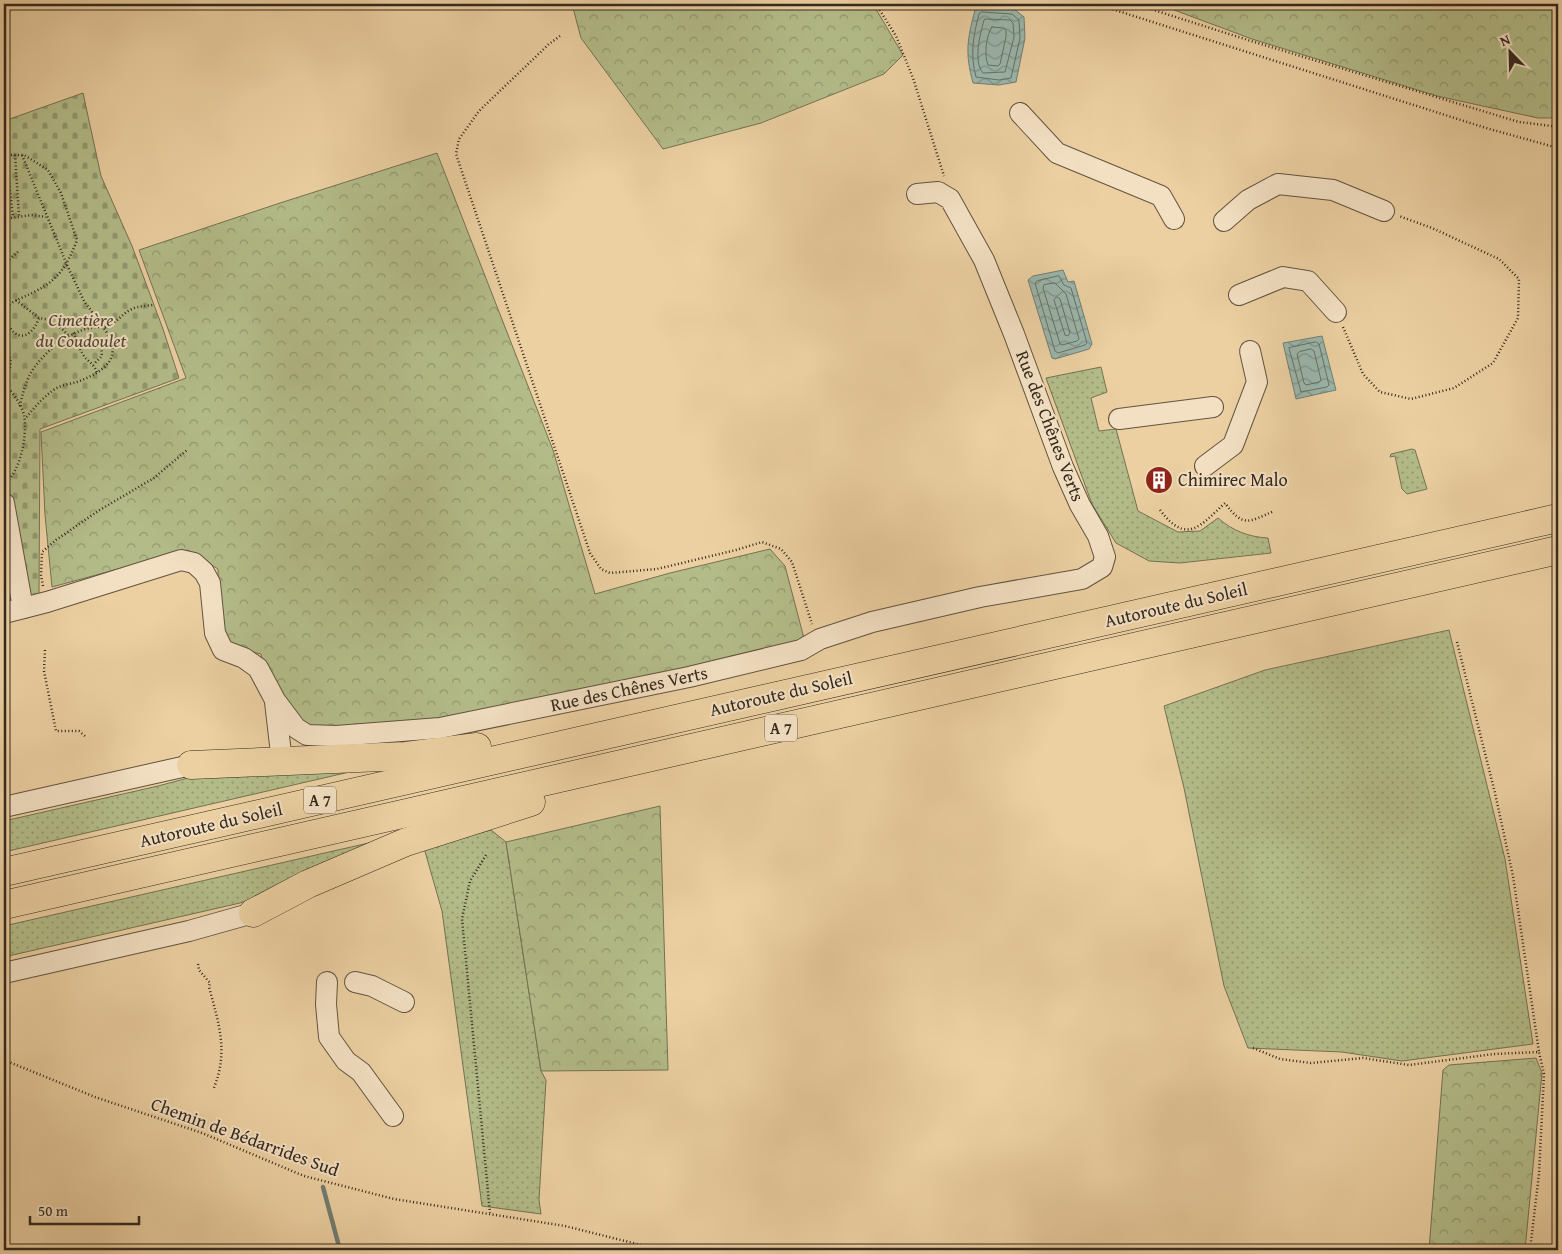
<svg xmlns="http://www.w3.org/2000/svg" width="1562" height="1254" viewBox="0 0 1562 1254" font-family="'Gentium Book Plus',serif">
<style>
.grass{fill:url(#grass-dots);stroke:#747254}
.forest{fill:url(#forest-crowns);stroke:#747254}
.cemetery{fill:url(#cemetery-stones);stroke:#747254}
.water{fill:url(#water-waves);stroke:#717e73}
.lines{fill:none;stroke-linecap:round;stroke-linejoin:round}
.shore{stroke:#677065;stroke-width:1}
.stream{stroke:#717e73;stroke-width:4.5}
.minor-casing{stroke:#62533f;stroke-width:22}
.highway-casing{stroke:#34291e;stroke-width:29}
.path{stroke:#34291e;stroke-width:2.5;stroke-dasharray:1 2.5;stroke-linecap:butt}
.minor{stroke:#f3e0c3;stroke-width:20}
.highway{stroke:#ecd0a2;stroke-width:28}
.labels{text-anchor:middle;stroke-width:4;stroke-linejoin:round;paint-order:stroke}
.shield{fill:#f3e0c3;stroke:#6d6050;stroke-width:1}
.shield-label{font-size:16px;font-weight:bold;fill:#34291e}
.park-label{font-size:18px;font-style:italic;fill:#4d4633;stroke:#f3e0c3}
.street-label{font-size:18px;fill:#34291e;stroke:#f3e0c3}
.poi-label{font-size:18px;fill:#34291e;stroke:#f3e0c3;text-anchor:start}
</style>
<defs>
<pattern id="grass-dots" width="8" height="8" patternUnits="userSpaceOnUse" patternTransform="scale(1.25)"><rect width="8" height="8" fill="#b3bc89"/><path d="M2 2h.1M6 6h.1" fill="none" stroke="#92996f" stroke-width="1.8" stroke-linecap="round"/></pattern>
<pattern id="forest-crowns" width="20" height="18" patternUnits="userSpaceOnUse" patternTransform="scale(1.25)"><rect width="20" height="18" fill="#b3bc89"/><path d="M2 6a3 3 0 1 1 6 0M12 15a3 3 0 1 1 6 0" fill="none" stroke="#92996f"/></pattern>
<pattern id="cemetery-stones" width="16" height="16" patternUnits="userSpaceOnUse" patternTransform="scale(1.25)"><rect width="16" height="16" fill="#b3bc89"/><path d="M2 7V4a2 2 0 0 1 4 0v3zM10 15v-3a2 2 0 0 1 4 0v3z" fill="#92996f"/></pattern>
<pattern id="water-waves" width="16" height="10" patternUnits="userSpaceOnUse" patternTransform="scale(1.25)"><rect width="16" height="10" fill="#9ab6ac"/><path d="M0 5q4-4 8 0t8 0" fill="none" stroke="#7e948b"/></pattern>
</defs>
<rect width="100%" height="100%" fill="#ecd0a2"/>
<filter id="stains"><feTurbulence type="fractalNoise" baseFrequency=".004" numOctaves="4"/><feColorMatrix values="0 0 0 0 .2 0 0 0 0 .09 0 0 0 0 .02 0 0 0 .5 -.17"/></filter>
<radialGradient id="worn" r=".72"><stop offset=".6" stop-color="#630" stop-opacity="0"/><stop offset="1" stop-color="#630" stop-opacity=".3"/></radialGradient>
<g class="grass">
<path d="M 1101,367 L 1107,392 L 1091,398 L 1099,431 L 1116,429 L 1138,511 L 1178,532 L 1200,531 L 1218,518 C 1233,531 1249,537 1268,538 L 1271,553 L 1180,563 L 1149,561 L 1116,543 L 1092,504 L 1046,378 Z"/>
<polygon points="1412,449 1415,450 1427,489 1407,494 1402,489 1395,456 1390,457 1391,454"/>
<polygon points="1449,630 1505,859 1533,1044 1402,1061 1342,1052 1248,1048 1224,986 1184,788 1164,706 1265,670"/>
<polygon points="371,767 4,852 4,821 158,786 218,770"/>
<polygon points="491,830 506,842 541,1071 546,1080 539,1200 541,1214 482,1206 442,911 424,848"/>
<polygon points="395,837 261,896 240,903 4,957 4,926"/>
</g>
<g class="forest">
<polygon points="572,4 873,4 903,55 884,74 761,123 663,149 581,38"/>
<polygon points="1158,4 1558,4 1558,118 1538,118 1437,96 1252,39"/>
<polygon points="437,153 553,450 595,594 670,573 770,549 785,566 805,642 438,725 324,734 271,703 261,654 236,648 219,633 218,569 188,550 52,587 45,515 41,432 186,378 139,250 280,203"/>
<polygon points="660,806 668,1070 541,1071 506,842"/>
<polygon points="1536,1058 1542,1073 1525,1250 1429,1250 1443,1070 1449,1065"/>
</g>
<polygon class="cemetery" points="83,93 101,176 132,246 163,329 179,378 40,429 39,594 4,605 4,121"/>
<g class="water">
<path d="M 980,7 L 1014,9 L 1024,17 L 1025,38 L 1016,82 L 999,85 L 973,83 C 965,53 967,40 975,10 Z"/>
<polygon points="1063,270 1068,282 1074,281 1092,344 1089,349 1055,359 1052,358 1028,280 1033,276"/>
<polygon points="1322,336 1336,390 1296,399 1283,343"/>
</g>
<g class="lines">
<g class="shore">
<path d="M 982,12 L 1012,14 L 1019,20 L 1020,38 L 1011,78 L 999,80 L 976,77 C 970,54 973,37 979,14 Z"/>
<path d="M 987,19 L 1010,20 L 1013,23 L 1014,37 L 1005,72 L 983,73 C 973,61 980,35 984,20 Z"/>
<path d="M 992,27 L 1004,28 L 1006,30 L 1006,37 L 1000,64 L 998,66 L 988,65 C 984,56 986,35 992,27 Z"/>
<polygon points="1059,276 1064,285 1071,288 1087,343 1085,345 1058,353 1055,351 1035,283 1037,281"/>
<polygon points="1055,283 1066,294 1079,339 1077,341 1062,345 1060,344 1043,288 1044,285"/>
<polygon points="1057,297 1060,299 1070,333 1068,336 1065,335 1054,300"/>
<polygon points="1316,342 1319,344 1329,385 1327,387 1301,392 1289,348"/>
<polygon points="1311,349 1314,351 1321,380 1319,382 1306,385 1304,383 1297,354 1299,352"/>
</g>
<polyline class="stream" points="323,1187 340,1250"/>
<g class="minor-casing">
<g id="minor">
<polyline points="1020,113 1057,153 1161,196 1174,219"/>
<polyline points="1224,221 1248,200 1278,184 1333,190 1384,211"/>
<polyline points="1239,295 1283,277 1308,281 1336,312"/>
<polyline points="1119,419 1213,407"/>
<polyline points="1205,466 1233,445 1257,382 1250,351"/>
<polyline points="4,503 23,608"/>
<polyline points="4,613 47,602 181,560 194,563 204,572 210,583 215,633 223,650 244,658 258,668 275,700 296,728 307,735 336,736 440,728 689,677 801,650 820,639 872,622 980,597 1082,579 1102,567 1105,557 1098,536 1080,505 1063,467 1014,334 984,260 950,199 938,192 917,194"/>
<polyline points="275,702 282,762"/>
<polyline points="4,807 191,765"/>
<polyline points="4,973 189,931 253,913"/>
<polyline points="327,982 326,1004 329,1037 346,1061 361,1072 393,1116"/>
<polyline points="355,982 372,986 404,1002"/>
</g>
</g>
<g class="highway-casing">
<g id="highway">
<polyline points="191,765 406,756 477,747"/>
<polyline points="4,872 1558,518"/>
<polyline points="4,905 1558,550"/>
<polyline points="253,913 308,884 406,842 531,802"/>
</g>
</g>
<g class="path">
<polyline points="876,4 896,36 913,78 944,176"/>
<polyline points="1096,4 1486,128 1558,148"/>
<polyline points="1135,4 1251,41 1519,122 1552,126 1558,123"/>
<polyline points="560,36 549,44 479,111 459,139 456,154 590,553 601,569 610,573 657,569 736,550 762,542 781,549 792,562 812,624"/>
<path d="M 4,155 L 24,155 L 48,170 L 61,193 L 77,240 C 68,264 59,280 34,292 C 23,298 13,300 4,309"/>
<polyline points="6,155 13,217"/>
<polyline points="15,155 19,216"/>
<path d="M 22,155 L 67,265 L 84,301 L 103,327 C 116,325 121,314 132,309 C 138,306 146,306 153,305"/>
<polyline points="4,219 31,215 46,217"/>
<polyline points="4,264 19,251"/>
<polyline points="4,293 9,303"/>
<polyline points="16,300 39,318 50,320 61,328 69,336"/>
<path d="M 4,326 L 10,328 C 22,344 34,332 39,318"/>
<polyline points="1343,327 1363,374 1380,392 1411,399 1454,388 1493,363 1518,318 1519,279 1499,259 1432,228 1399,216"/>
<path d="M 73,333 C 78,341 79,349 84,356 C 90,364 93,362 97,373"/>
<path d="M 4,340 C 10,356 15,364 4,379"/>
<polyline points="79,343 87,340 97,339 101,344 102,356 94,364"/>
<polyline points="102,346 112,342"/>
<path d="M 4,383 C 12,392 21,403 24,415 C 28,433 20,475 4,483"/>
<path d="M 20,406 C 22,395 25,386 29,376 C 42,352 75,325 103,327 C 125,357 106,371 77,382 C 70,384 61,385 55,389 C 43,397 34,408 25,419"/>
<path d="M 1160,510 C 1187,546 1201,525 1225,503 C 1243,528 1249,522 1274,511"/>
<polyline points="43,586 41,575 42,552 56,540 98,511 154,478 187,450"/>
<polyline points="1457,642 1495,793 1513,876 1539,1052"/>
<polyline points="45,650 44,671 56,731 79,731 85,736"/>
<polyline points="486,855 470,881 462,919 490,1213"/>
<path d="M 198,964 L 199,970 L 210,983 L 209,987 C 219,1024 229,1053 213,1090"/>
<polyline points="1253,1048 1280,1059 1311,1063 1363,1058 1409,1065 1494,1054 1539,1052 1544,1074 1539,1174 1530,1250"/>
<polyline points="4,1060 95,1097 202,1133 304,1176 394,1199 565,1226 661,1250"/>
</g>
<use href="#minor" class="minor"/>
<use href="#highway" class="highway"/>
</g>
<defs>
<g id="building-disc" transform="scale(1.4375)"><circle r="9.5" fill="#8f2418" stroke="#f3e0c3"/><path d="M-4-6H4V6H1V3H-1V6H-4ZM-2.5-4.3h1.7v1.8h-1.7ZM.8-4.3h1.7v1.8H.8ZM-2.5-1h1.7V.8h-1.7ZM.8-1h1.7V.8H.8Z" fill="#fff"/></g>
</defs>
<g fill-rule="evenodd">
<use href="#building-disc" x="1159" y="480"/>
</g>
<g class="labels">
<g class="shield">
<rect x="765" y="714.5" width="32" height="27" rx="4"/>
<rect x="304" y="786.5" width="32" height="27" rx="4"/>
</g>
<g class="shield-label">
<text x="781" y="734">A 7</text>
<text x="320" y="806">A 7</text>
</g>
<g class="park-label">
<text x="81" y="326">Cimetière<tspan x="81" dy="21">du Coudoulet</tspan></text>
</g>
<g class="street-label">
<text transform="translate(1050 426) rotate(69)" y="6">Rue des Chênes Verts</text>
<text transform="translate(1176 605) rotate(-13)" y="6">Autoroute du Soleil</text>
<text transform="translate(629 689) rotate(-12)" y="6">Rue des Chênes Verts</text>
<text transform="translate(781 694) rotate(-13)" y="6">Autoroute du Soleil</text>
<text transform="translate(211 825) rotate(-13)" y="6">Autoroute du Soleil</text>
<text transform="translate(245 1137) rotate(20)" y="6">Chemin de Bédarrides Sud</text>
</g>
<g class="poi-label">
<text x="1178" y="486">Chimirec Malo</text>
</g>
</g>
<rect width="1562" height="1254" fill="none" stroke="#ecd0a2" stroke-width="20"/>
<rect x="5" y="5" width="1552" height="1244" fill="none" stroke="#34291e" stroke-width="2.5"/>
<rect x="10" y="10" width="1542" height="1234" fill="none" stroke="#34291e"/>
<g transform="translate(1510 52) rotate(337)" stroke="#f3e0c3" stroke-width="4" paint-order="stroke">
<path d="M0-4L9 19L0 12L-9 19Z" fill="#34291e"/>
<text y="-8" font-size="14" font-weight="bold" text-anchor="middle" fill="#34291e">N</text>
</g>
<path d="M30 1216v8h109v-8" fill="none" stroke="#34291e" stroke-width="2.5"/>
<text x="38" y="1216" font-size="15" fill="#34291e" stroke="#f3e0c3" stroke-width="4" paint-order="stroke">50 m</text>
<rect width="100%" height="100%" filter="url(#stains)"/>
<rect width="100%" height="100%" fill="url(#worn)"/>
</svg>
